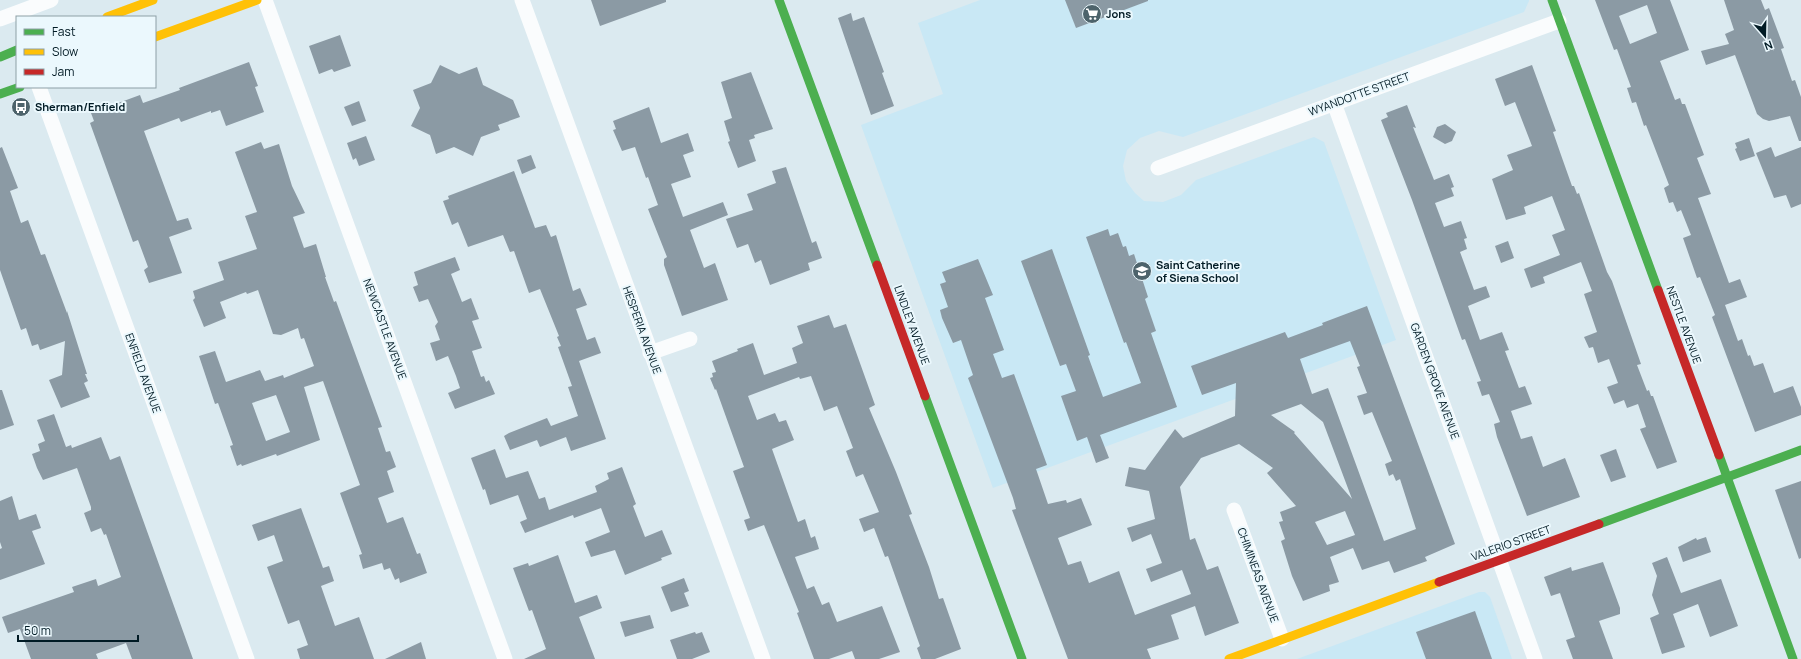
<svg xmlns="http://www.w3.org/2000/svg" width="1801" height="659" viewBox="0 0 1801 659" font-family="Manrope,sans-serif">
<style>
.built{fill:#c9e8f5}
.building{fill:#8b9aa4;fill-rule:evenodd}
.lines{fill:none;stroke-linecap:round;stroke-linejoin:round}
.street{stroke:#fafcfd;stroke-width:15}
.fast{stroke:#4caf50;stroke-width:9}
.slow{stroke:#ffc107;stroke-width:9}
.jam{stroke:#c62828;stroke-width:9}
.labels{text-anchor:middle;stroke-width:4;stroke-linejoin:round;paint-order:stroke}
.poi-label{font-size:11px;font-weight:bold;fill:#001a24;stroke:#ebf8fd;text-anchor:start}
.street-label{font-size:11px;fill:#001a24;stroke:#ebf8fd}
</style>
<rect width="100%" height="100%" fill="#dbeaf0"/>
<g class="built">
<polygon points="980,0 1529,0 1529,1 1524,12 1183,137 1159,131 1140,138 1127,150 1123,166 1126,181 1135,193 1144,201 1163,202 1181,195 1196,180 1314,137 1324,142 1396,340 993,488 861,125 943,94 918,23"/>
<polygon points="1479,592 1485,592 1490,597 1512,659 1297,659"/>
</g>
<g class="building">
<polygon points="591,0 666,0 666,2 600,26"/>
<polygon points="1065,0 1148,0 1148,1 1076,28"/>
<path d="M 1595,0 L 1670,0 L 1689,50 L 1660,61 L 1675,100 L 1680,98 L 1682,104 L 1685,104 L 1704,155 L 1697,158 L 1711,194 L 1698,198 L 1729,283 L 1740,279 L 1747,297 L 1725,305 L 1738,341 L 1742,339 L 1748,356 L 1750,355 L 1754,366 L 1763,363 L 1774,393 L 1793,386 L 1801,407 L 1801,415 L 1755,432 L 1712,317 L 1715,315 L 1700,277 L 1697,278 L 1683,238 L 1691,235 L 1681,210 L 1677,212 L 1673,202 L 1669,203 L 1664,188 L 1669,185 L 1646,125 L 1644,126 L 1636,102 L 1632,103 L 1627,88 L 1631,87 L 1617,49 L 1614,50 ZM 1647,5 L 1657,33 L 1630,44 L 1619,16 Z"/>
<polygon points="1724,0 1761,0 1765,10 1769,8 1784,48 1781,49 1792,81 1795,80 1801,97 1801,141 1799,141 1790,116 1769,121 1763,119 1757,114 1735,55 1706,65 1701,51 1729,44 1725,34 1734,30"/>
<polygon points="851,13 853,21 864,17 884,72 882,73 894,106 871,115 838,18"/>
<polygon points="340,35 351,66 334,72 332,69 319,74 309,46"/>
<polygon points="249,62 258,86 255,87 264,112 226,126 220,110 211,113 211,111 181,122 179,118 144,131 177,221 188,218 192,229 169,237 182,273 149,283 144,270 148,267 138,240 133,242 90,123 94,121 91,113 140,95 143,103 180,90 179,88"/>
<polygon points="440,65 459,74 477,67 483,85 513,100 520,117 498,125 500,130 481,137 473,156 454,147 436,154 430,135 411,126 420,108 413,90 431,83"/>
<polygon points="1532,65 1556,131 1553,132 1561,155 1572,186 1574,186 1577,194 1579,193 1607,272 1612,281 1641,364 1637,365 1647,391 1649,390 1651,396 1653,396 1677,462 1657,469 1640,429 1646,427 1638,404 1627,408 1624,400 1614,404 1607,387 1618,383 1609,359 1598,363 1593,347 1589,348 1584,337 1597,332 1584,294 1592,291 1581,262 1543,277 1545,283 1531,288 1524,269 1560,255 1552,235 1565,230 1552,196 1524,207 1526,214 1506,220 1492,179 1513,170 1507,155 1532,146 1515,102 1505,106 1495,79"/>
<polygon points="751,72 773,129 754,135 755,138 749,140 756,161 738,168 728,142 730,141 724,121 732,118 721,82"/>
<polygon points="359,101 366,121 352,126 344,107"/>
<polygon points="1407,105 1416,128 1413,127 1434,180 1449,174 1454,187 1451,188 1454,196 1435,203 1444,227 1461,221 1467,238 1464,239 1467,249 1460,252 1474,290 1486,286 1490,297 1468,306 1480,340 1502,332 1509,350 1505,351 1519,388 1525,386 1532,404 1511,411 1521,439 1532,436 1543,467 1565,458 1580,497 1527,516 1497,437 1494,424 1500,422 1489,394 1482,396 1477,382 1481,381 1465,339 1462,340 1412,200 1381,120 1388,117 1386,113"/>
<polygon points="649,107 661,143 688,133 694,151 683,155 691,177 671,184 683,217 723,202 728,215 690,230 704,268 715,263 728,300 682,316 664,265 664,259 667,257 648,209 658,205 648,177 646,178 635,147 622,151 613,130 616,129 613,121"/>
<polygon points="1445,124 1456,132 1452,141 1445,144 1433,137 1437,127"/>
<polygon points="366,136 375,160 359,166 356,158 353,160 347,143"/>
<polygon points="1749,138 1755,156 1740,161 1735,149 1737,148 1735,143"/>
<path d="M 261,142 L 264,149 L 279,144 L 292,186 L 305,213 L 293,217 L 304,248 L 316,244 L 326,277 L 325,277 L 334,302 L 336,301 L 382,427 L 378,428 L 386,452 L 390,451 L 396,467 L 387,471 L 394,492 L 378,498 L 387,523 L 403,517 L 417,554 L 420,553 L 427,573 L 400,583 L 399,578 L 395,580 L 390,568 L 384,570 L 382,563 L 363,569 L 359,555 L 362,554 L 340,493 L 360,485 L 323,381 L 304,387 L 320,440 L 277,456 L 276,454 L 242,466 L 241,464 L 237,466 L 230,446 L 233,445 L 218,403 L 215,404 L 199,356 L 215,351 L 226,382 L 260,370 L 265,381 L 283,375 L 284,378 L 314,366 L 304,338 L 301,339 L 298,328 L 281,335 L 273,334 L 258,290 L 247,294 L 246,292 L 220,302 L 226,318 L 204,327 L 193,300 L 195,298 L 193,291 L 224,280 L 218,262 L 257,249 L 245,216 L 257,212 L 235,152 ZM 276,395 L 290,432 L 266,441 L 252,403 Z"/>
<polygon points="2,147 18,188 10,191 21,223 28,220 41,255 45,254 67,313 67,311 87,374 85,374 88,381 84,383 90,397 61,408 49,380 62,375 65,341 40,350 38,344 32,346 26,328 21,330 0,270 0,148"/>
<polygon points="1771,147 1775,157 1801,147 1801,204 1791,208 1786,195 1774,198 1756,153"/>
<polygon points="531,155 536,168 522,174 517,160"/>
<polygon points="786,167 812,243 816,241 822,258 808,263 810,270 770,285 761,260 755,263 748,244 737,248 726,219 753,210 747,194 776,183 772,171"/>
<polygon points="514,171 535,228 546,225 551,237 556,235 573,291 580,288 587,305 576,309 587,340 595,337 601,353 579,361 606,439 571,451 566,437 540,447 537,440 510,450 504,436 509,433 547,418 551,426 578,416 568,387 572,386 558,347 561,346 557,337 559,336 540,289 529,293 514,251 510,252 503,235 468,247 458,222 452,225 443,201 449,199 448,196"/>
<polygon points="1108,229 1110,236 1118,233 1123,247 1126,246 1129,256 1134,254 1148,297 1145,299 1156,331 1151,333 1177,407 1100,435 1109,458 1096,463 1087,437 1077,441 1061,396 1076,391 1066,364 1060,366 1021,261 1052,249 1090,355 1088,356 1103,397 1141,383 1126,342 1124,343 1086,237"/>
<polygon points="1508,241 1514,258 1501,263 1495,246"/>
<polygon points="455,257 460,270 451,274 462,302 471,298 479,319 472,321 482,348 472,351 481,377 484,376 486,382 489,380 495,394 455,409 448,393 460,388 456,376 448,356 436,361 430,343 440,340 435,326 438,322 428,299 419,302 413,287 418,285 414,272"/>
<path d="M 978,259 L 993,295 L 985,298 L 1004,350 L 993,354 L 1002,378 L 1014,374 L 1026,407 L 1047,465 L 1036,469 L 1048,504 L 1066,500 L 1067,503 L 1081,498 L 1092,525 L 1058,538 L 1068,565 L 1081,561 L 1089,583 L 1119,571 L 1135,615 L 1191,594 L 1182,570 L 1151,582 L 1146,569 L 1162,563 L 1151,534 L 1132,542 L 1127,528 L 1155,519 L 1149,491 L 1125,486 L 1129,467 L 1145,470 L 1175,429 L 1183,438 L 1235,416 L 1236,383 L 1202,395 L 1191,366 L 1285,332 L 1288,338 L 1323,325 L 1322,323 L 1367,306 L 1455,544 L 1425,557 L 1427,561 L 1394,573 L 1389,561 L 1362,570 L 1353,548 L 1330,557 L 1339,582 L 1329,585 L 1330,591 L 1303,601 L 1292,576 L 1281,541 L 1285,539 L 1279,522 L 1283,521 L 1280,512 L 1296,506 L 1267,473 L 1273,468 L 1239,444 L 1201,458 L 1180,487 L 1190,540 L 1195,538 L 1207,570 L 1218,566 L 1239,623 L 1205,636 L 1195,606 L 1171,615 L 1179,639 L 1147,649 L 1151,659 L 1068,659 L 1012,510 L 1016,509 L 1013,498 L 968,378 L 973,375 L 961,340 L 953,343 L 942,318 L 940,310 L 948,307 L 940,284 L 946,282 L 942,272 ZM 1350,341 L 1360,366 L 1357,367 L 1367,393 L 1357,396 L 1364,415 L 1372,412 L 1392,461 L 1385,464 L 1389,476 L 1393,474 L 1396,481 L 1400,479 L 1416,529 L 1384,541 L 1328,388 L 1312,394 L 1300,359 ZM 1301,404 L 1323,422 L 1352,499 L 1294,433 L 1295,432 L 1271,415 ZM 1345,511 L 1355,535 L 1327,545 L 1315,522 Z"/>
<polygon points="829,315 834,328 846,324 875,405 869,408 896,472 912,514 909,515 929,567 939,599 943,598 961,649 935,659 921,659 917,648 920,646 888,556 885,557 874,528 864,532 859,519 879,512 863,474 856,477 846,451 853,448 837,406 824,411 811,376 800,379 799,377 748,396 757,420 775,413 779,422 786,420 794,440 772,449 798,522 805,519 811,538 815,536 819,549 795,557 807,589 814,586 822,605 829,602 837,622 882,606 900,652 879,659 855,659 852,651 829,659 814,659 797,613 799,612 764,525 748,531 744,520 750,518 733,471 744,467 716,389 715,390 710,378 713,377 712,373 716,372 712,361 738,351 737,349 753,343 764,375 797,363 792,348 803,343 797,326"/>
<polygon points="0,390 2,390 14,425 0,430"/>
<polygon points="54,414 66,447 71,445 72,448 101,437 110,460 120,456 193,659 132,659 126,643 96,654 98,659 31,659 20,629 8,633 2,617 74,592 72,587 96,579 98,586 121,577 106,534 104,535 101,528 91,532 84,513 91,510 91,507 77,468 43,480 37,468 32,454 40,451 38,444 45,441 37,420"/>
<polygon points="495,449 506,478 528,471 539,499 545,497 549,510 597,492 595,486 609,479 607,473 622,467 636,504 633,506 645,537 662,530 672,554 661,558 662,560 625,575 615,550 591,557 585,542 610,532 601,508 574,518 573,515 525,533 520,522 527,519 518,495 490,505 485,489 483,490 471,458"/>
<polygon points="1616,449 1626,477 1611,482 1600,455"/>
<polygon points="1801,481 1801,558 1799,559 1775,490"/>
<polygon points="12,496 19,520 36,514 41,528 32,531 45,564 0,580 0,549 2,548 0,542 0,501"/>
<polygon points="301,508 323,568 329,566 334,581 321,586 335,626 359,617 374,659 300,659 297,649 308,645 299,620 288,624 267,567 283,561 274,535 258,541 252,525"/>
<polygon points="1706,537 1711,552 1683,562 1678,547 1696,538 1697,540"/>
<polygon points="558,555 575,603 597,595 602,608 579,617 595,659 524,659 546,649 532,610 529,611 513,568 528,563 529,566"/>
<polygon points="1667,557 1681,593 1721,579 1738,626 1710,637 1698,604 1673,614 1685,647 1662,654 1650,618 1659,614 1652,595 1657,576 1652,563"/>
<polygon points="1603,562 1620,608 1620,614 1599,621 1613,659 1573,659 1566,640 1575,637 1560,593 1551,596 1544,577 1571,567 1572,571"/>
<polygon points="684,578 689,591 684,593 689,606 671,612 661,587"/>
<polygon points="1475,611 1492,659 1426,659 1416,632"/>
<polygon points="650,615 654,628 625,637 620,622"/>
<polygon points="695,632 696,634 702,632 710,652 692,659 677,659 670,640"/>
<polygon points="421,642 426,659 385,659"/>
</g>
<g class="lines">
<g class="street">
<polyline points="265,0 505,659"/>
<polyline points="522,0 763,659"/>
<polyline points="0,19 51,0"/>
<polyline points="39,87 247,659"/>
<polyline points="1334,103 1535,659"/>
<polyline points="1158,168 1559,21"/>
<polyline points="650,353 690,339"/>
<polyline points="1234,510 1282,639"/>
</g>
<g class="fast">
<polyline points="779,0 877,265"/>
<polyline points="1552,0 1658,290"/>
<polyline points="0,57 17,50"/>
<polyline points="0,94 20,87"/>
<polyline points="925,396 1022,659"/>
<polyline points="1719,455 1793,659"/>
<polyline points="1599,524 1801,450"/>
</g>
<g class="slow">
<polyline points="107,17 153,0"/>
<polyline points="155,37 257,0"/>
<polyline points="1229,659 1439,582"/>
</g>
<g class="jam">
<polyline points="877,265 925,396"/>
<polyline points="1658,290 1719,455"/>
<polyline points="1439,582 1599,524"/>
</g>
</g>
<defs>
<g id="supermarket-disc" transform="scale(1)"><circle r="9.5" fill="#4d636b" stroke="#ebf8fd"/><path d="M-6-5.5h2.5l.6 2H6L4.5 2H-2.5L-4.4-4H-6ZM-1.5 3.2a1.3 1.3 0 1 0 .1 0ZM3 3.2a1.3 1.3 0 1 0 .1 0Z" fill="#fff"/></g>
<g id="bus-disc" transform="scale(1)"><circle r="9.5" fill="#4d636b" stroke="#ebf8fd"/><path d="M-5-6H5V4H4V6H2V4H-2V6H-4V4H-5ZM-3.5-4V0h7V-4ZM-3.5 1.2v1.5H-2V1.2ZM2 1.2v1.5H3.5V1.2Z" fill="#fff"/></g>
<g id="school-disc" transform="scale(1)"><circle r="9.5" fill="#4d636b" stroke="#ebf8fd"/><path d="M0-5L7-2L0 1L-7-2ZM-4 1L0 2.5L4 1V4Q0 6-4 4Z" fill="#fff"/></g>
</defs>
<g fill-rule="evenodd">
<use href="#supermarket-disc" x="1092" y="14"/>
<use href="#bus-disc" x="21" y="107"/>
<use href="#school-disc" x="1142" y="271"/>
</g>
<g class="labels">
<g class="poi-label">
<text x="1106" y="18">Jons</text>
<text x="35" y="111">Sherman/Enfield</text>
<text x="1156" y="269">Saint Catherine<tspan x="1156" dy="13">of Siena School</tspan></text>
</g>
<g class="street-label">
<text transform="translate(1359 94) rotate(-20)" y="4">WYANDOTTE STREET</text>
<text transform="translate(912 325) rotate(70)" y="4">LINDLEY AVENUE</text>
<text transform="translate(1684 325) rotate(70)" y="4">NESTLE AVENUE</text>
<text transform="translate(385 329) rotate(70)" y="4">NEWCASTLE AVENUE</text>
<text transform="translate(642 330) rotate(70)" y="4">HESPERIA AVENUE</text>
<text transform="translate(143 373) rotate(70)" y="4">ENFIELD AVENUE</text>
<text transform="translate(1435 381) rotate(70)" y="4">GARDEN GROVE AVENUE</text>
<text transform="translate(1511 543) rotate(-20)" y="4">VALERIO STREET</text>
<text transform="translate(1258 575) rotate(70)" y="4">CHIMINEAS AVENUE</text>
</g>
</g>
<rect x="16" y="16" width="140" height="72" fill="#ebf8fd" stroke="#8d9fa6"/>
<rect x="24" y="29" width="20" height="6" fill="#4caf50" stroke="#8d9fa6"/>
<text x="52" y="36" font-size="12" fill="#001a24">Fast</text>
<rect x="24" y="49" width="20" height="6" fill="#ffc107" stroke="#8d9fa6"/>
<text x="52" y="56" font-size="12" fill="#001a24">Slow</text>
<rect x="24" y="69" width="20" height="6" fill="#c62828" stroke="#8d9fa6"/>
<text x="52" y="76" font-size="12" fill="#001a24">Jam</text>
<g transform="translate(1765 36) rotate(160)" stroke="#ebf8fd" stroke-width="3" paint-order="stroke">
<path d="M0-3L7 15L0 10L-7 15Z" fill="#001a24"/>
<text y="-6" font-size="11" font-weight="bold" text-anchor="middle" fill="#001a24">N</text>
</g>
<path d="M18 635v6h120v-6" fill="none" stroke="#001a24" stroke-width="2"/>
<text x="24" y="635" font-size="12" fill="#001a24" stroke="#ebf8fd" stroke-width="3" paint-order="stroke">50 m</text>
</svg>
